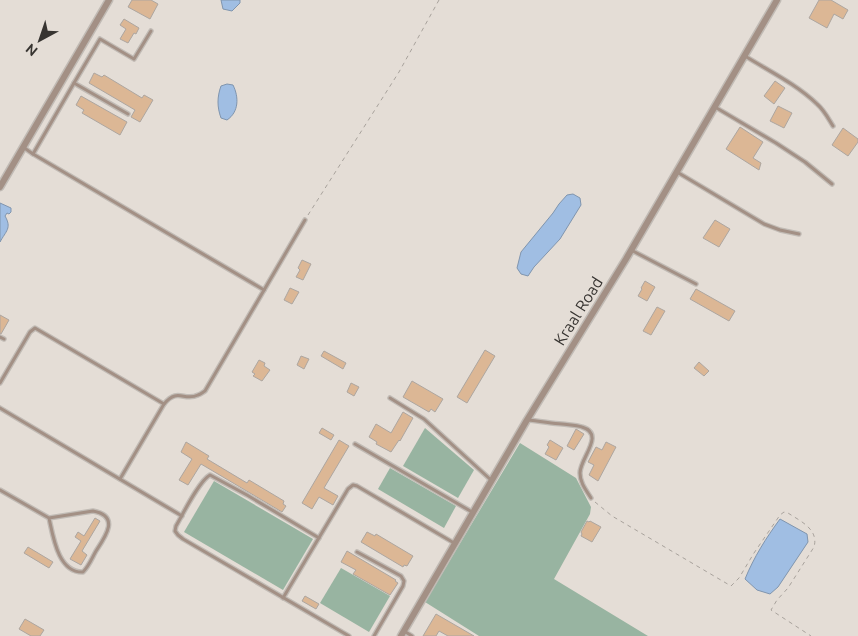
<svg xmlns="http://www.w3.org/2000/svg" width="858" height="636" viewBox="0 0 858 636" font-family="Ubuntu,sans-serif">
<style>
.green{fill:#98b4a1}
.water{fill:#a0bee3;stroke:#8095ae}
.building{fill:#dcb795;stroke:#ada6a0}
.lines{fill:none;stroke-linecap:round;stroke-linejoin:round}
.lane-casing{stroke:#c1bbb5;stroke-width:5.5}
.street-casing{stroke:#c1bbb5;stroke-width:9}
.path{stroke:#a8a29c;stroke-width:1;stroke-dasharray:4 4;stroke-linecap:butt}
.lane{stroke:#a39085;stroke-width:3}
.street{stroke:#a39085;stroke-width:6}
.labels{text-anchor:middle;stroke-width:4;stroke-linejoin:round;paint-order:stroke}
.street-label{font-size:16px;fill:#373431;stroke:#e4ddd6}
</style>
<rect width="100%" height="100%" fill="#e4ddd6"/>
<g class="green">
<polygon points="425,428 474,470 458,498 403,466"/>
<polygon points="520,443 576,478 591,507 590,514 554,579 648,636 479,636 425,602"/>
<polygon points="390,468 456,506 444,528 378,489"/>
<polygon points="214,481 313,539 283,590 184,532"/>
<polygon points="341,568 390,596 369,632 320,603"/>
</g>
<g class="water">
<polygon points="221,0 240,0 240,3 232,11 223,9"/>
<path d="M 227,84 L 233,85 C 239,97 239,112 227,120 L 221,118 C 217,107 217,97 221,86 Z"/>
<polygon points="573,194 580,198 581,205 560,239 534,267 528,276 521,274 517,268 521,252 553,213 559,204 567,195"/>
<path d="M 0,203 L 11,208 L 11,212 L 9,214 L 7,213 L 5,216 C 12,228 6,231 0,242 Z"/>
<path d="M 780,519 L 807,534 L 808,542 L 778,587 L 770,594 L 757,590 L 745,579 C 754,557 766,538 780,519 Z"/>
</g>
<g class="building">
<polygon points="132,0 151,0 158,4 150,19 128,7"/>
<polygon points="819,0 831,0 848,10 843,19 834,14 827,28 809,18"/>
<polygon points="124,19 139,28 136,34 134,33 128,43 120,39 126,29 120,25"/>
<polygon points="94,73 102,77 104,75 142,98 144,95 153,100 140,122 131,117 135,110 89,83"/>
<polygon points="775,81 785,88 774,104 764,96"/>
<polygon points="81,96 127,122 120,135 82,113 84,110 76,105"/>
<polygon points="778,106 792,113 784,128 770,121"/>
<polygon points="740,127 763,142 753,158 761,163 759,170 726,149"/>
<polygon points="843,128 858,139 858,142 848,156 832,145"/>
<polygon points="715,220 730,229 719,247 703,238"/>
<polygon points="302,260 311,264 303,280 296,277 300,270 298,268"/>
<polygon points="645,281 655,287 647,301 638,296 642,289 641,288"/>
<polygon points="290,288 299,292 292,304 284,300"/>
<polygon points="696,289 735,311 729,321 690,299"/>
<polygon points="657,307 665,311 651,335 643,331"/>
<polygon points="0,315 9,320 1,334 0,334"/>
<polygon points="485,350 495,356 467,403 457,397"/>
<polygon points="324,351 346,363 343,369 321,356"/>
<polygon points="301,356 309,359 304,369 297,365"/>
<polygon points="259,360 265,363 264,366 270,370 262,381 253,376 255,374 252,372"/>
<polygon points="699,362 709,371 704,376 694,368"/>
<polygon points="412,381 443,399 435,412 431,409 429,412 403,397"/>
<polygon points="351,383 359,387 354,396 347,392"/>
<polygon points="403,412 413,418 400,441 399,440 391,452 376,444 377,442 369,437 376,424 391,433"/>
<polygon points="322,428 334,435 331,440 319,433"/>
<polygon points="576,429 584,434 574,450 567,446"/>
<polygon points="339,440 349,446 324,488 338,496 333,505 319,497 312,509 302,503"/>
<polygon points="550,440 563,448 556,460 545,454 549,447 547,445"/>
<polygon points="186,442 209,456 207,459 247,483 249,480 284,501 283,504 286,506 282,512 201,464 188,485 179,480 192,459 181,452"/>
<polygon points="606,442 616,447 598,481 589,475 594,465 588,462 596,447 602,450"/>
<polygon points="95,518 100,521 82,551 87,555 81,565 70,559 81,541 75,537 78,532 84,536"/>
<polygon points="587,521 589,522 590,521 601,527 592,542 581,536 582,534 581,532"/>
<polygon points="367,532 375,536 376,534 413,556 407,566 404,565 403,567 361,542"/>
<polygon points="28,547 53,562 49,568 24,553"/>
<polygon points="347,551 396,580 395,581 398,583 390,595 353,574 356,570 341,562"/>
<polygon points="305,596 319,604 316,609 302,601"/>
<polygon points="436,614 474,636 448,636 439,631 436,636 423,636"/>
<polygon points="25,619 44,630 40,636 31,636 19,629"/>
</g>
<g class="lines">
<g class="lane-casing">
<g id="lane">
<path d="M 745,56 C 769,71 796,84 817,104 C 824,110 828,118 833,126"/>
<polyline points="74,83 100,39 134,59 151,31"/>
<polyline points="715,107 776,143 805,162 832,184"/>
<polyline points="128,114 74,83 33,154 264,290"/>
<polyline points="23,147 33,154"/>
<polyline points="677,172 764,224 780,230 799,234"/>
<polyline points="631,250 696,284"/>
<polyline points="0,337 4,339"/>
<polyline points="0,383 30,332 35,328 164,404 120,479"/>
<polyline points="390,398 424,419 491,480"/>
<path d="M 164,404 C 178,387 184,402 198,395 C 201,394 203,392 205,391 L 305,220"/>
<polyline points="0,408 182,516"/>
<path d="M 527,420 C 539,421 551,423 562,424 C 569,425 576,425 582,427 C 606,434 580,458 580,473 C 580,483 586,490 591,498"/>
<polyline points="355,444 472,512"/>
<path d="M 0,490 L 49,518 L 93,511 C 120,516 106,536 96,551 C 92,558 89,566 83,572 C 58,573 53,536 49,518"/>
<path d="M 319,538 L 247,495 L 210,475 C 199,481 183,514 176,526 L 175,531 L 178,535 L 183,539 L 349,636"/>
<polyline points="357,552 401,576 404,581 403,586 374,636"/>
<polyline points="283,598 348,489 353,485 357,486 454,543"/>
<polyline points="404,631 412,636"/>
</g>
</g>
<g class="street-casing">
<g id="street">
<polyline points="0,187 109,0"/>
<polyline points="401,636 527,420 626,259 777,0"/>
</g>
</g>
<g class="path">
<polyline points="308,215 399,72 439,0"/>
<path d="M 595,502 L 612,516 L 731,586 L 739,578 L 754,553 L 780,515 L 784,512 L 788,513 C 800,521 819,529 814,547 L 788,588 L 777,600 L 771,610 L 811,636"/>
</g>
<use href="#lane" class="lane"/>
<use href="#street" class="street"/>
</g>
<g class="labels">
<g class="street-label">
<text transform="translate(578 311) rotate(-58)" y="6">Kraal Road</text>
</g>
</g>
<g transform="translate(40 40) rotate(220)" stroke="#e4ddd6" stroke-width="4" paint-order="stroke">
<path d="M0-4L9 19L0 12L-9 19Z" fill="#373431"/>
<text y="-8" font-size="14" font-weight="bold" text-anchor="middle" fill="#373431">N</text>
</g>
</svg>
